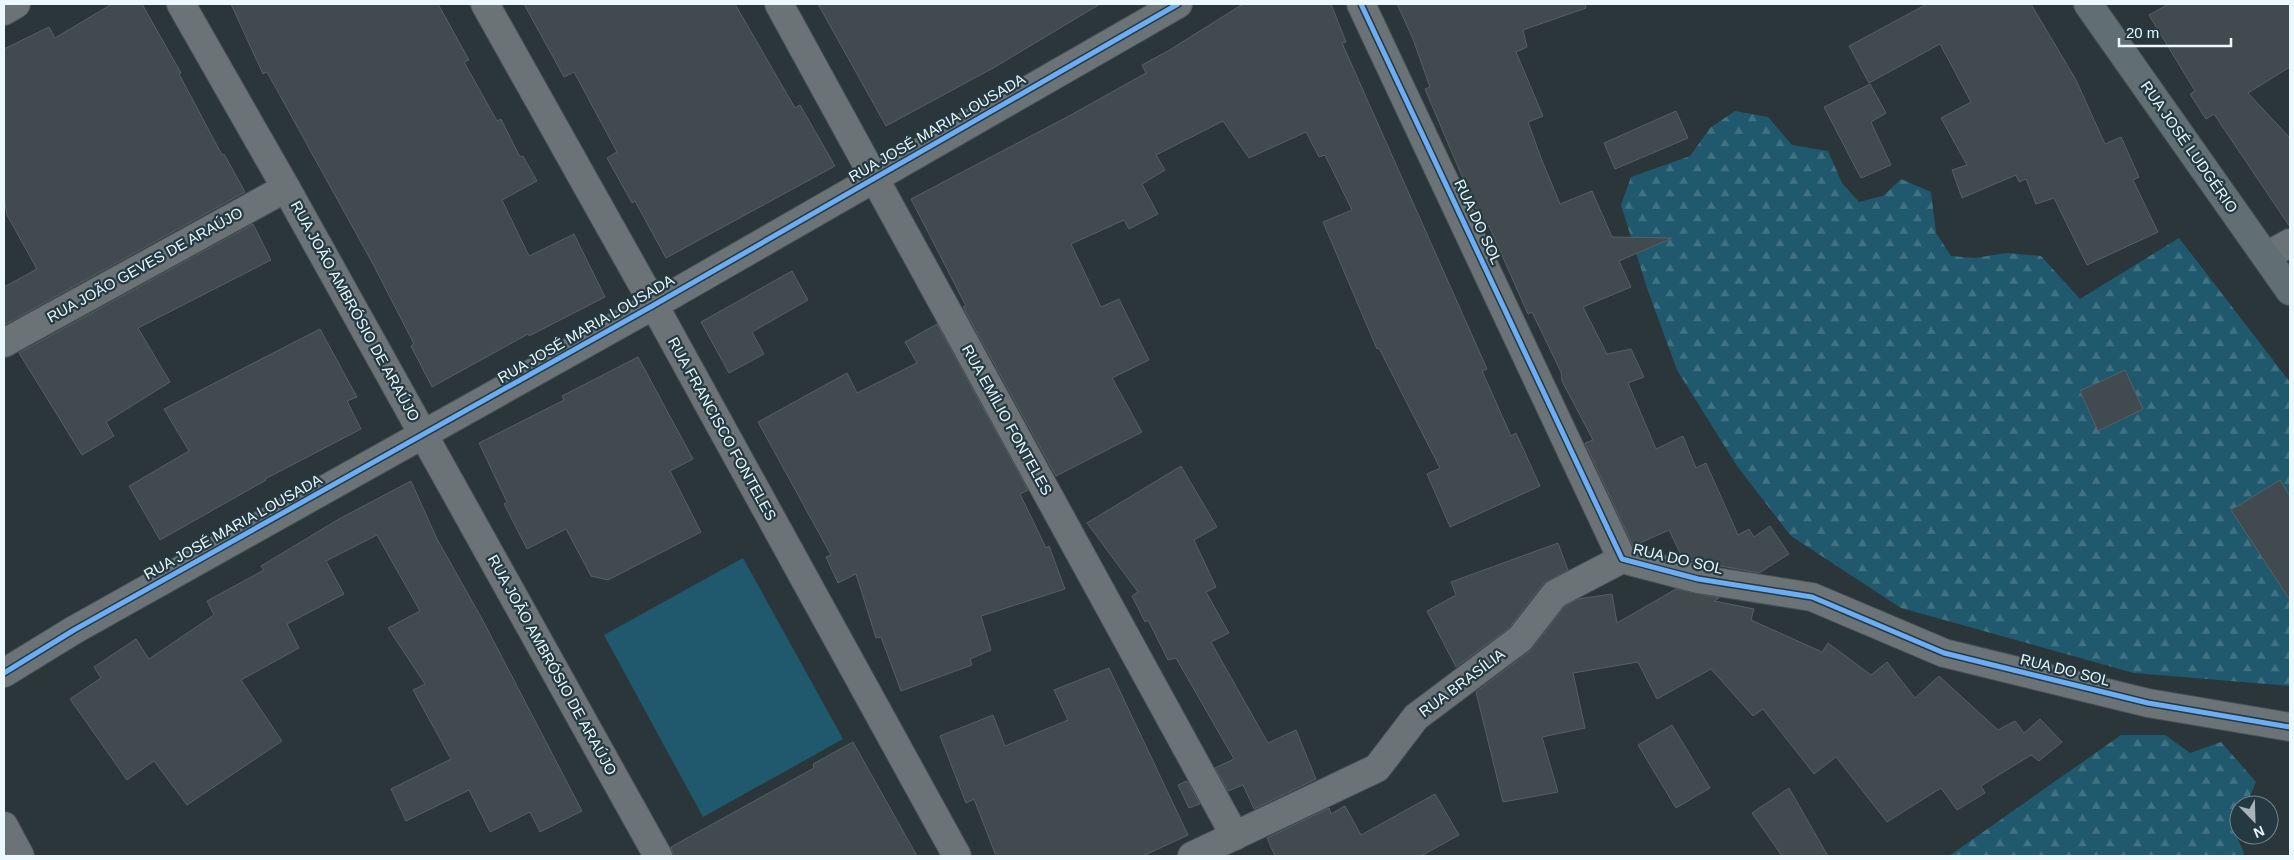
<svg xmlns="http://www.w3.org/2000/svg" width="2294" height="860" viewBox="0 0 2294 860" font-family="Helvetica,sans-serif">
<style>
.forest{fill:url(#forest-firs)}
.green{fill:#20596d}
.building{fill:#414a4e;stroke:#566064}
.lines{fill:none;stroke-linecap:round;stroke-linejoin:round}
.minor-casing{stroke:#485256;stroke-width:30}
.major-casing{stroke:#485256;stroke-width:30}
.minor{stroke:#6b7376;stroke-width:28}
.major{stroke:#616f75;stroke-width:28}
.cycleway-casing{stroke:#243942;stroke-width:8}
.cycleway{stroke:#6dadf4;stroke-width:5}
.labels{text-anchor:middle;stroke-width:4.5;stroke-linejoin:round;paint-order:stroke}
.street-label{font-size:15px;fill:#ebf8fd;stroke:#243942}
</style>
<defs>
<pattern id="forest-firs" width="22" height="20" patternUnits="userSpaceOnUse" patternTransform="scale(1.25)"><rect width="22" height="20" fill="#20596d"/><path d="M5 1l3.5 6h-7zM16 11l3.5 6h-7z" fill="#417283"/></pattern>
</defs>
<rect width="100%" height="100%" fill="#2b363b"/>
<g class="forest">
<polygon points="1735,111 1768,117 1792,145 1828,151 1842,183 1859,202 1883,196 1901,179 1931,192 1936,233 1951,256 1974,258 2007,253 2041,256 2080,299 2179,238 2290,382 2290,686 2134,673 1901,608 1791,536 1737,466 1677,370 1647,288 1621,205 1631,177 1690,156 1710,128"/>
<polygon points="2121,735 2165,735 2190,753 2221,742 2256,782 2246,805 2239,805 2239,822 2235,832 2244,853 2243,856 1949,856"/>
</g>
<polygon class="green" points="743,558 843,739 703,817 604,635"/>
<g class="building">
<polygon points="112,4 142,4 181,73 179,74 222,155 224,154 245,192 4,325 4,287 37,269 7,215 4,196 4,49 49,27 55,38"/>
<polygon points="231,4 438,4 469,60 464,62 497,121 501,119 520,157 523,156 537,181 502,200 529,256 574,234 605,297 529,336 528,334 432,387 411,346 414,344 373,264 267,72 263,74"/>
<polygon points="524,4 735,4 795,108 800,105 835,166 666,258 635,201 632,203 607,158 617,152 574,72 564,77"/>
<polygon points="818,4 1100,4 995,67 886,126"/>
<polygon points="1243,4 1331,4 1346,42 1342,43 1487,369 1482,371 1511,436 1516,433 1540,486 1450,527 1427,474 1440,468 1379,348 1377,349 1323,222 1352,210 1325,155 1319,157 1306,132 1249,158 1223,121 1156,155 1165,170 1142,184 1158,214 1129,229 1124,220 1071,244 1101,307 1119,299 1149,360 1112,378 1142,432 1056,476 963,307 966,306 911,199 1069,116 1146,73 1142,65 1168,51"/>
<polygon points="1397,4 1585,4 1586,8 1523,30 1527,47 1516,52 1543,116 1528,122 1541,158 1560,204 1592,191 1612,237 1672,238 1619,261 1631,287 1583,307 1607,354 1631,349 1644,377 1628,383 1656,449 1683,436 1696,468 1706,463 1738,535 1749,529 1754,537 1770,526 1789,554 1759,573 1683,559 1669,530 1633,546 1585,443 1593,440 1562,381 1561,372 1532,312 1528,314 1489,226 1484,228 1425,89 1430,87 1413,39"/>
<polygon points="1927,4 2031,4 2076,80 2105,144 2121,137 2139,177 2133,180 2158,232 2087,265 2054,198 2036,204 2026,179 2019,182 2016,175 1962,198 1952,170 1967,165 1941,118 1971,102 1940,44 1869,83 1849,46"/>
<polygon points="2169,4 2290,4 2290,67 2248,93 2290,138 2290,227 2214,114 2206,119 2190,94 2195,91 2149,15"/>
<polygon points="1870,84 1886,113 1871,122 1891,165 1861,178 1824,107"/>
<polygon points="1676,111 1688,138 1615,169 1604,143"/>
<polygon points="253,224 271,260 138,328 170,382 106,422 114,436 82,455 19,353"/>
<polygon points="792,271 808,300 752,332 764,354 729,373 701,322"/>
<polygon points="937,324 1028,490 1020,494 1046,548 1049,546 1065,589 981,616 991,650 970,659 972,665 901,691 881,637 876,638 856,574 838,583 826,557 831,555 758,422 847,373 857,393 917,363 905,342"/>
<polygon points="320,329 357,397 347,401 361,429 265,479 266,480 160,540 129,486 189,451 164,409"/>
<polygon points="638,357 693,459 670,471 701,532 608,580 591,576 566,529 527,549 504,504 507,502 479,443 564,400 562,396"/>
<polygon points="2125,370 2143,409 2098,431 2080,391"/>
<polygon points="1181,466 1217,527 1194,540 1216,587 1206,592 1229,633 1211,642 1268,743 1296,730 1316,779 1254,809 1243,785 1228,791 1215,768 1234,759 1176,658 1168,660 1148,620 1145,622 1132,596 1138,592 1087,523"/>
<polygon points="2280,480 2290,496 2290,600 2231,510"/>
<polygon points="411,481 437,539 481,617 582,811 540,832 530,812 490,832 469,790 406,821 391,789 451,759 413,690 425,684 388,628 420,611 377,535 326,561 344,594 287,624 299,648 241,680 282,741 187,805 154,761 127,780 70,699 101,678 94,667 136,639 149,659 214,615 207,601 264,570 261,566 339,519"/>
<polygon points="1558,543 1568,570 1543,584 1509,628 1456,667 1427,611 1456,595 1451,582"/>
<polygon points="1676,589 1719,598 1714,601 1754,609 1751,620 1822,652 1828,643 1871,675 1887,662 1915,698 1939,676 1998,730 2015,721 2024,733 2040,719 2062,742 2039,761 2031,755 1981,786 1985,793 1957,810 1941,788 1887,822 1836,757 1814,774 1763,709 1753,716 1711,669 1657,699 1638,662 1573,673 1585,728 1542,737 1558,792 1503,802 1476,692 1530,651 1565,606 1578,599 1612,594 1617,623"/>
<polygon points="1109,668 1188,835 1143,856 996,856 974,799 966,803 940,736 993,715 1005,746 1068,720 1054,690"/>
<polygon points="1672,725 1710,788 1676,808 1638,745"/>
<polygon points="853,742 917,856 674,856 671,847 814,768 813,764"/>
<polygon points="1187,781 1200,804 1189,808 1178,785"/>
<polygon points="1789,788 1828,856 1782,856 1752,813"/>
<polygon points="1435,794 1459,835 1421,856 1275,856 1267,838 1329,808 1331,814 1345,806 1361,835"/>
</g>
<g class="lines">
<g class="minor-casing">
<g id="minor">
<polyline points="181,4 286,188 658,856"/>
<polyline points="485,4 654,305 957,856"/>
<polyline points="779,4 1235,836"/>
<polyline points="1361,4 1622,559 1698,579 1812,597 1944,653 2148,703 2290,727"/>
<polyline points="4,11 16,4"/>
<polyline points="2266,256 2290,243"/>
<polyline points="4,343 286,188"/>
<polyline points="4,673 74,630 654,305 1178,4"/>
<polyline points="4,826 20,856"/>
<polyline points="1192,856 1377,768 1416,717 1520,639 1555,594 1622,559"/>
</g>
</g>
<g class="major-casing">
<polyline id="major" points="2088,4 2290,291"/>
</g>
<use href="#minor" class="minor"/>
<use href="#major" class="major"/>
<g class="cycleway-casing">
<g id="cycleway">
<polyline points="1361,4 1622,559 1698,579 1812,597 1944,653 2148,703 2290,727"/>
<polyline points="4,673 74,630 654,305 1178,4"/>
</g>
</g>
<use href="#cycleway" class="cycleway"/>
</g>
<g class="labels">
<g class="street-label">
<text transform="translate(937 128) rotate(-30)" y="5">RUA JOSÉ MARIA LOUSADA</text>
<text transform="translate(2189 147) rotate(55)" y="5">RUA JOSÉ LUDGÉRIO</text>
<text transform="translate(1478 222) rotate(65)" y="5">RUA DO SOL</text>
<text transform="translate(145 265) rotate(-29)" y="5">RUA JOÃO GEVES DE ARAÚJO</text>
<text transform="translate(355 311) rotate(61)" y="5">RUA JOÃO AMBRÓSIO DE ARAÚJO</text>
<text transform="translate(586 329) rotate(-30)" y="5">RUA JOSÉ MARIA LOUSADA</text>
<text transform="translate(1007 420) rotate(61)" y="5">RUA EMÍLIO FONTELES</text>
<text transform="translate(722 429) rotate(61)" y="5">RUA FRANCISCO FONTELES</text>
<text transform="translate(233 527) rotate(-29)" y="5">RUA JOSÉ MARIA LOUSADA</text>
<text transform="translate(1678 559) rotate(13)" y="5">RUA DO SOL</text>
<text transform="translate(552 665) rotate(61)" y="5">RUA JOÃO AMBRÓSIO DE ARAÚJO</text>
<text transform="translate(2065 670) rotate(14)" y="5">RUA DO SOL</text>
<text transform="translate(1462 683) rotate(-37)" y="5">RUA BRASÍLIA</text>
</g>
</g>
<rect width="2294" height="860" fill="none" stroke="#ebf8fd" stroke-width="10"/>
<g transform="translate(2254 820) rotate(157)"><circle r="24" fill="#243942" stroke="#74858d"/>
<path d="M0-4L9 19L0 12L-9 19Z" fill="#a8b4b9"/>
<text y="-8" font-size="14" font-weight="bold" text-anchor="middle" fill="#ebf8fd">N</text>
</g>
<path d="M2119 38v8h112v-8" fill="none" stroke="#ebf8fd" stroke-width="2.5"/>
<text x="2126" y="38" font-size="15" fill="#ebf8fd" stroke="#243942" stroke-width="4" paint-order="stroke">20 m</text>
</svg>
